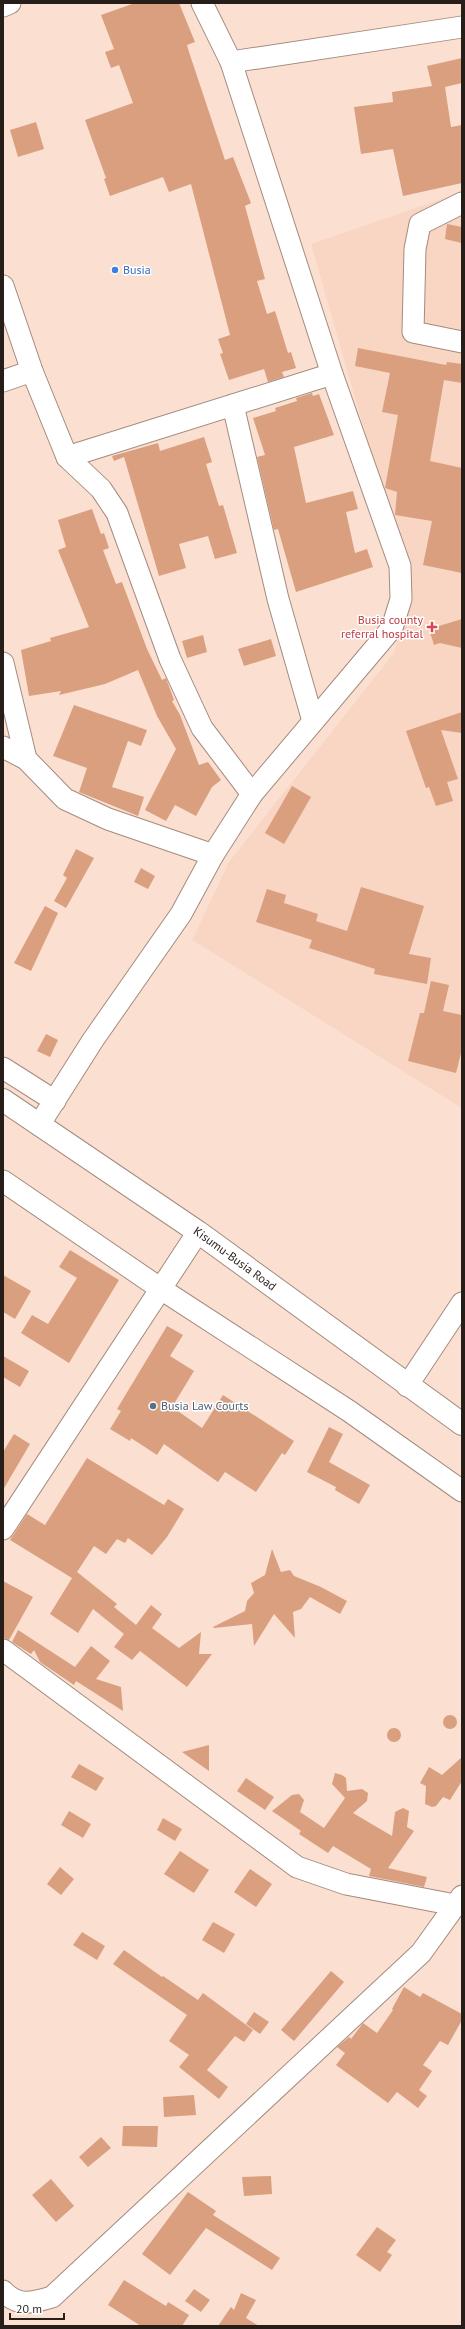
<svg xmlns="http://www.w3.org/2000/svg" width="465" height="2329" viewBox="0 0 465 2329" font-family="'PT Sans',sans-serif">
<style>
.built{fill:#f8d6c3}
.building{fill:#d99f7f}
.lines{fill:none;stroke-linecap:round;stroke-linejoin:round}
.street-casing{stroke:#a48b7e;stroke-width:23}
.highway-casing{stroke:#a48b7e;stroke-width:24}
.street{stroke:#fff;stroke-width:21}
.highway{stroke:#fff;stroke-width:22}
.shop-dot{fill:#3f7fe0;stroke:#fff;stroke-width:1.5}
.health-dot{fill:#e0444e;stroke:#fff;stroke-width:1.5}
.service-dot{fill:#5c6f8a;stroke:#fff;stroke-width:1.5}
.labels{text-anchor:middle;stroke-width:3;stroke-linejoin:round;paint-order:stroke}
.shop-label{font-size:12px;fill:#366cbe;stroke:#fff;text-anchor:start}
.health-label{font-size:12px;fill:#be3a42;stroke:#fff;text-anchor:end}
.street-label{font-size:12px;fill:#281e19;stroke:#fff}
.service-label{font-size:12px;fill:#4e5e75;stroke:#fff;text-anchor:start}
</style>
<rect width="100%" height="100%" fill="#fbe0d2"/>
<polygon class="built" points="462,192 462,1108 192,940 229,862 393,654 413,600 311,244"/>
<g class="building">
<polygon points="135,3 179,3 195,42 187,45 189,52 225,160 233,157 251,203 245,206 265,279 257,281 267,314 275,311 288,353 291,352 296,368 282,372 284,377 268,382 264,369 229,380 220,354 223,353 218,339 230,335 191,184 169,192 163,177 110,196 104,179 106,178 85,120 133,103 119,65 111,68 105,52 114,49 101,15"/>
<polygon points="462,58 462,83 445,87 451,127 462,125 462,183 403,196 393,149 361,154 354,107 393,102 392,92 432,86 427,66"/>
<polygon points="36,122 44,149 18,157 10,130"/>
<polygon points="447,224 462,227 462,243 445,239"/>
<polygon points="358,348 446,365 447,362 462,364 462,383 444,380 430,461 462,468 462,573 423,565 432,521 395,515 397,492 385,488 398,415 382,412 390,373 355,366"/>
<polygon points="312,393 313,396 319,394 334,435 294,447 306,503 353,491 358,509 346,512 355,553 367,549 373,567 296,592 278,529 274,530 257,457 265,455 253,418 276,411 275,408 297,401 296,398"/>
<polygon points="204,437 212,462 206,464 219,506 223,505 237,553 215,559 208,536 179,544 186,568 159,576 124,457 114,461 112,456 158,443 160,451"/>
<polygon points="92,509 101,534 104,533 109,548 103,550 116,584 122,582 147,649 162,680 166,678 174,700 172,701 180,715 199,765 208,762 221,780 212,787 196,816 175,805 166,821 145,810 176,749 157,716 138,670 105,684 59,695 61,691 29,696 21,650 51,641 50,638 89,627 58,550 66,547 58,520"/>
<polygon points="462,619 462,648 440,643 434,645 429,629"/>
<polygon points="203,635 207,652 187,658 182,641"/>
<polygon points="271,639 276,656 244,666 238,649"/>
<polygon points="74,705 147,730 141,746 128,741 112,787 144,797 138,816 79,792 87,768 53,756"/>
<polygon points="462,712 462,733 441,730 458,779 447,782 453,801 436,806 429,787 426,788 406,731"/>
<polygon points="292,786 311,797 284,844 265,833"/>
<polygon points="76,849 94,858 66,908 54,901 67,878 63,875"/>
<polygon points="141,868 155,876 148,889 134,882"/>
<polygon points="361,887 424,906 409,954 431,958 427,984 374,974 375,969 309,948 312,940 256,922 267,889 286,895 284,903 318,914 316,921 347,931"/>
<polygon points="45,906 58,913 31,971 14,963"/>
<polygon points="431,981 449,985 443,1011 462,1015 462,1049 456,1073 408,1061 420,1013 424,1013"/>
<polygon points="46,1034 58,1040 50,1057 37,1051"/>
<polygon points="70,1250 119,1280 69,1363 21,1333 32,1315 48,1324 77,1278 59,1267"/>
<polygon points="3,1275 31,1291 15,1319 3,1312"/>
<polygon points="167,1326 183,1335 170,1356 194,1371 172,1407 202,1428 223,1395 294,1441 285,1455 282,1453 256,1492 225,1472 218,1482 164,1444 157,1455 131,1438 130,1441 110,1429 121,1411 117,1409"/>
<polygon points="3,1356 29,1371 20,1387 3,1377"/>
<polygon points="329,1427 343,1434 329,1462 370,1485 359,1504 335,1490 336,1487 307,1472"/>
<polygon points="14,1434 30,1444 3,1490 3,1452"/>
<polygon points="87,1458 164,1505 168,1499 184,1509 167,1537 152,1555 128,1538 125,1543 117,1539 106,1554 94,1546 77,1572 117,1604 114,1607 136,1625 151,1605 162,1614 152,1628 179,1648 201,1632 199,1654 212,1654 187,1687 140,1651 132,1660 114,1647 124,1634 93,1609 78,1633 50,1614 72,1578 10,1540 27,1514 45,1525"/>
<polygon points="272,1549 281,1572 290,1570 294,1576 321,1587 347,1601 340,1614 310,1597 301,1609 293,1612 295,1638 274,1614 254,1646 252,1624 214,1628 213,1627 245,1611 247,1601 254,1593 251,1583 265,1575"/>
<polygon points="3,1581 33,1597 9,1640 3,1638"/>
<polygon points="18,1630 75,1667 91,1646 110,1661 96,1679 121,1687 123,1711 76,1681 74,1685 40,1662 34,1650 31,1654 12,1642"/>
<circle cx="450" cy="1722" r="7"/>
<circle cx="394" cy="1735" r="7"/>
<polygon points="209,1745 209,1771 182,1752"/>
<polygon points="462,1757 462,1781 450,1800 443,1797 436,1806 432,1807 425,1804 426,1786 420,1783 429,1767 442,1775"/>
<polygon points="79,1764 104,1778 96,1791 71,1777"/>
<polygon points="335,1773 342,1775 346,1778 347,1791 362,1789 368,1793 367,1801 353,1813 392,1836 395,1812 403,1808 409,1811 407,1827 414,1831 388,1868 427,1877 424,1887 369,1876 371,1869 333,1846 328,1853 299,1834 301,1831 272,1811 292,1795 299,1794 304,1800 300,1812 324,1828 345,1798 332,1784"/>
<polygon points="246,1778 274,1797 265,1810 237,1791"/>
<polygon points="69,1811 91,1824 83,1838 61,1825"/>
<polygon points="163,1818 182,1829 175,1841 157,1830"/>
<polygon points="180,1851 209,1870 194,1893 164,1874"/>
<polygon points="60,1867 74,1879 61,1895 47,1884"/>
<polygon points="250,1869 272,1884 256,1907 234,1892"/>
<polygon points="213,1922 235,1934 224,1953 202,1940"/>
<polygon points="82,1932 105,1946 97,1960 73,1945"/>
<polygon points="124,1950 162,1977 163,1976 198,2000 203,1993 253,2030 244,2042 235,2036 207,2070 228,2087 219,2099 179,2067 189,2055 169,2041 187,2015 113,1964"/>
<polygon points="331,1971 344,1982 294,2041 281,2030"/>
<polygon points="404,1987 420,1997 423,1993 462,2014 462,2020 448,2045 440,2041 423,2065 432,2071 419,2090 427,2096 418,2108 397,2092 388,2103 336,2065 345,2053 337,2047 349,2037 351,2039 363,2023 377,2033 393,2010 392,2009"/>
<polygon points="254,2012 269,2022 260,2034 246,2024"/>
<polygon points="194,2095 196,2115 164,2117 163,2097"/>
<polygon points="123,2126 158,2126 157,2147 122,2146"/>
<polygon points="101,2137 111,2148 88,2167 79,2157"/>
<polygon points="271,2176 272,2194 244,2196 242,2177"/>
<polygon points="51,2179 74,2206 56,2222 32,2195"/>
<polygon points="188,2192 216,2211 213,2215 280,2258 272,2270 206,2228 170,2275 142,2254"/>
<polygon points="377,2227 396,2240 387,2252 392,2255 380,2272 356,2255"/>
<polygon points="124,2280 166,2306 168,2302 189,2315 182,2326 141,2326 108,2305"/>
<polygon points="194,2289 210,2300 201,2312 185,2301"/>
<polygon points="241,2293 256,2300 246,2318 259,2326 218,2326 231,2307 234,2310"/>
</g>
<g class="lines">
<g class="street-casing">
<g id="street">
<polyline points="3,6 10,3"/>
<polyline points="231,62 462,27"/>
<polyline points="462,203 420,224 415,249 413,332 462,342"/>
<polyline points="3,286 32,371 67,457 101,489 117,513 170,659 202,728 252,794"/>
<polyline points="3,381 32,371"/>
<polyline points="233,405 278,599 313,721"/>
<polyline points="67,457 332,374"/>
<polyline points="3,663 26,759"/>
<polyline points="3,747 26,759 65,799 108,819 213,855"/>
<polyline points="3,1068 55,1101"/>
<polyline points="39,1125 93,1040 181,914 213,855 252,794 392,628 401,599 400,566 332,374 231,62 202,3"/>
<polyline points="3,1181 161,1289 349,1411 462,1491"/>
<polyline points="407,1386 462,1303"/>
<polyline points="3,1529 198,1232"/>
<polyline points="3,1650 297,1867 346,1884 455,1905"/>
<path d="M 3,2291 C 18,2307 32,2303 52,2297 L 421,1953 L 462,1896"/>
</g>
</g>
<g class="highway-casing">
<g id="highway">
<path id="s1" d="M 3,1100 L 198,1232 L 462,1424"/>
</g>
</g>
<use href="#street" class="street"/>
<use href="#highway" class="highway"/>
</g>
<circle class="shop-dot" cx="115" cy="270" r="4"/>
<path class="health-dot" d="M430 621h4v4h4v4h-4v4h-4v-4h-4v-4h4z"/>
<circle class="service-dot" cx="153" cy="1406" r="4"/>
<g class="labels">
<g class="shop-label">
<text x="123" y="274">Busia</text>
</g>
<g class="health-label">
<text x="423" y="624">Busia county<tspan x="423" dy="14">referral hospital</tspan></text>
</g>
<g class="street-label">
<text dy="4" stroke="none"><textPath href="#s1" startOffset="281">Kisumu-Busia Road</textPath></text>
</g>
<g class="service-label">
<text x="161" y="1410">Busia Law Courts</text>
</g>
</g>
<rect width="465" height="2329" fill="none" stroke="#281e19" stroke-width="8"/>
<path d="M10 2313v6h54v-6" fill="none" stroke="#281e19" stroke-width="2"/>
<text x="16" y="2313" font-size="12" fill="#281e19" stroke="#ffffff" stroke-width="3" paint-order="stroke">20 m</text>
</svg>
